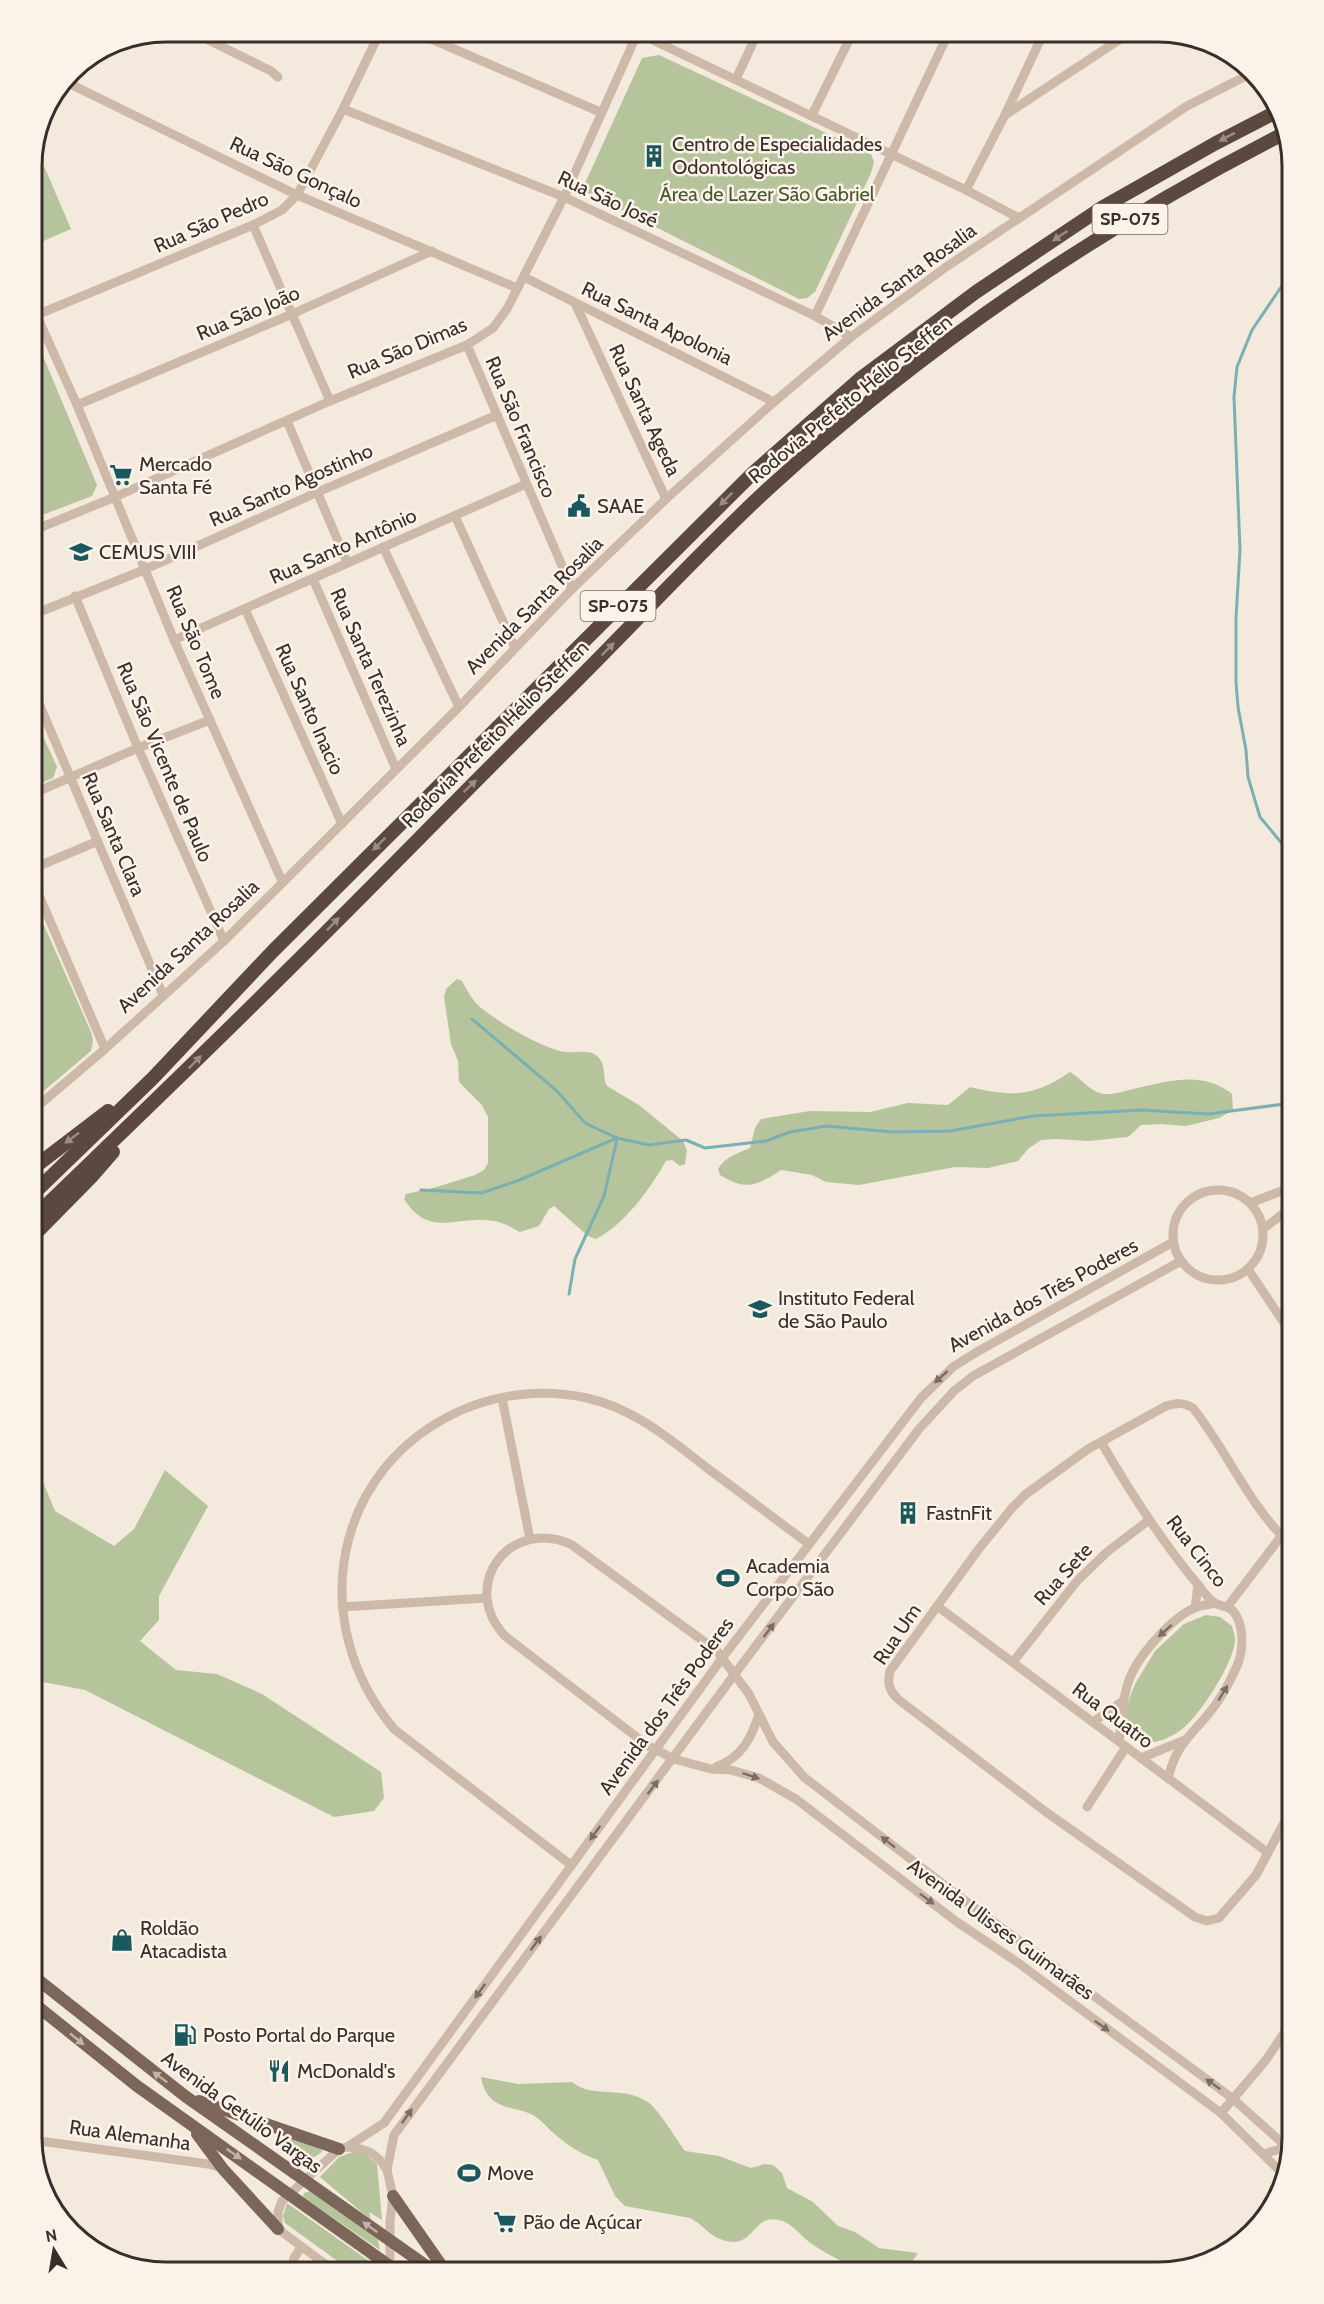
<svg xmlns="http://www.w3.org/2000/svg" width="1324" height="2304" viewBox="0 0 1324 2304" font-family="Cabin,sans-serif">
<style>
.green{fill:#b6c49c}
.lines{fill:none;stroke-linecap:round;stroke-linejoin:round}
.stream{stroke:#7aafb3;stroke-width:3}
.minor{stroke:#cdb9a8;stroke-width:9}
.major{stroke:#7c6559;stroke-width:12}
.highway{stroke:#5b483f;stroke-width:14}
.oneway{fill:#9b8c83}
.oneway2{fill:#7c6d62}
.oneway3{fill:#c2b3a9}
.labels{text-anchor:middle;stroke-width:5;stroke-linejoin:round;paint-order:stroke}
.shield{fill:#fbf3ea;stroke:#736963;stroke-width:1.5}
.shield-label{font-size:18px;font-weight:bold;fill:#392e29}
.poi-label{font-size:20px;fill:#392e29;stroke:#fbf3ea;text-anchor:start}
.street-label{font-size:20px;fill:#392e29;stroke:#fbf3ea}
.park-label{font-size:20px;fill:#47592b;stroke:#fbf3ea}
.rim{fill:none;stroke:#392e29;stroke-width:3}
</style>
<rect width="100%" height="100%" fill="#f4e9dd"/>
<g class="green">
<polygon points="659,55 871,154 874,162 871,173 815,292 807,298 799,299 582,190 642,58"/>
<polygon points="35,145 71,229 32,246 32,158"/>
<polygon points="32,330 97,485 92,496 32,519"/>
<polygon points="32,712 57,767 53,778 32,787"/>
<polygon points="32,898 91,1032 93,1041 91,1051 32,1101"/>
<path d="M 457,979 L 462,981 C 467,990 472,1000 480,1007 C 498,1022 543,1049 566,1052 C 576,1053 589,1049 597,1056 C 607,1065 602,1076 607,1086 L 639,1105 L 683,1141 L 687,1150 L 685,1164 L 680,1166 L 672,1160 L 666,1161 C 650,1189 625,1224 596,1239 L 588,1236 L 554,1206 L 549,1209 L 539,1226 L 520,1232 C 512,1228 502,1222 494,1221 C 458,1214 430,1240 404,1199 L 406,1194 L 433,1188 L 475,1175 L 484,1170 L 488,1163 L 488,1117 L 482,1105 L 459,1082 L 458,1061 L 451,1044 L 444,997 L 446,989 Z"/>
<path d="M 1070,1072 C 1082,1079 1091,1093 1105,1094 C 1113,1095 1125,1091 1133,1089 C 1167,1081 1203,1070 1232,1094 L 1233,1110 L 1219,1118 L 1186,1126 L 1161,1124 L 1141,1125 L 1128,1137 L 1088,1141 L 1056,1139 L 1041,1140 L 1028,1149 L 1018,1161 L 988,1168 L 955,1167 L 859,1185 L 826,1182 L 812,1175 L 781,1170 C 757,1186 746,1191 720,1175 L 718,1169 C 725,1157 738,1153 750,1148 L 755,1128 L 761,1119 L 810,1111 L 870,1112 L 908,1103 L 948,1105 L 970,1087 C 1012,1097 1033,1097 1070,1072 Z"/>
<polygon points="32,1455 55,1511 114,1546 134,1529 165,1470 208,1506 159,1596 159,1620 140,1641 176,1670 217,1674 262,1694 381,1772 384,1798 374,1811 334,1817 85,1690 43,1682 32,1678"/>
<path d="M 1206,1615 L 1220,1617 L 1232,1626 C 1233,1630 1235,1635 1235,1639 C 1235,1662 1199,1717 1181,1730 C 1168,1739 1157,1743 1142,1743 L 1127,1730 L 1125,1710 L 1135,1684 L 1155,1651 L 1184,1624 Z"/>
<path d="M 481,2077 L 518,2084 L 572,2082 C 592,2099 622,2085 648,2102 C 658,2109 677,2140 685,2151 L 719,2156 L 751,2168 L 765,2164 L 773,2165 L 782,2173 L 787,2188 L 813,2202 L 838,2226 L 855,2232 L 879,2248 L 918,2253 L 913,2260 L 911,2272 C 898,2272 882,2275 869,2272 C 856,2270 823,2252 812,2244 C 801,2237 793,2223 779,2220 C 751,2213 755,2253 720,2239 C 709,2235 701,2223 690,2218 L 625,2206 L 615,2196 L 598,2160 C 581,2155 565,2143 551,2131 C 546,2126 540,2119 533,2115 C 521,2109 505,2109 494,2101 C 486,2095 482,2085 481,2077 Z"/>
<polygon points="286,2136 321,2148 322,2152 310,2160 304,2168 284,2151"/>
<polygon points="353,2152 365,2154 377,2164 382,2220 369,2212 371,2220 320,2177 339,2157"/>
<polygon points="310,2191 374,2235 378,2240 380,2250 303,2197 304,2193"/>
<path d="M 287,2203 L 376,2266 C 368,2273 359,2275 350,2270 L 285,2223 L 283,2216 Z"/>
</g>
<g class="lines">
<g class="stream">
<polyline points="1292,876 1284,846 1260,817 1248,777 1246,750 1238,707 1236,682 1236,618 1240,550 1234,397 1237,367 1252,330 1292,271"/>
<polyline points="472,1019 557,1091 585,1123 617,1138 649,1145 686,1140 705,1148 766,1141 790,1132 826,1126 893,1132 950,1131 1033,1116 1142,1110 1208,1114 1292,1103"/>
<polyline points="421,1190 481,1193 517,1181 617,1138"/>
<polyline points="569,1294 575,1259 604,1196 617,1139"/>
</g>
<g class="minor">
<polyline points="192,32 271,71 278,77"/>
<polyline points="415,32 600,112"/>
<polyline points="636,32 966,190 1019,218"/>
<polyline points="736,79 758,32"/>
<polyline points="64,81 297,195 517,288"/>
<polyline points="343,109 564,197 815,316 851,337"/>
<polyline points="812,115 853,32"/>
<polyline points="1005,115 1131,32"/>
<polyline points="966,190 1005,115 1044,32"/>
<polyline points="253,225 330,401"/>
<polyline points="524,277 774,402"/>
<polyline points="575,303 666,499"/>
<polyline points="37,316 77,405 174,640 282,881"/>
<polyline points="815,316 949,32"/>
<polyline points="32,317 253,225 282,210 297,195 343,109 380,32"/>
<polyline points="467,345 572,589"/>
<polyline points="77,405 290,315 432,251"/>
<polyline points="287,421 347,562"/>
<polyline points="455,516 515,648"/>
<polyline points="32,531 115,497 330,401 467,345 493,328 507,309 564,197 638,32"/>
<polyline points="383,547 459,707"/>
<polyline points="313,579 396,769"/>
<polyline points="75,596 138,748 224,941"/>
<polyline points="245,609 342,824"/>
<polyline points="32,615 146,569 318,492 497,415"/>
<polyline points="174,640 526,484"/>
<polyline points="32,687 163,995"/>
<polyline points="32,794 138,748 210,720"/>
<polyline points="32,869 98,841"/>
<polyline points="32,879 105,1049"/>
<polyline points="32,1111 105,1049 224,941 459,707 572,589 666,499 774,402 851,337 946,267 1187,106 1250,74"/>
<circle cx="1218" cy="1235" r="45"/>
<polyline points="1250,1203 1292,1187"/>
<polyline points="1263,1229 1292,1207"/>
<polyline points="1248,1269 1292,1335"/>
<polyline points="502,1398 530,1539"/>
<path d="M 1101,1442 C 1130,1492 1162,1542 1199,1586 C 1203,1591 1209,1600 1215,1603 C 1223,1608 1232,1605 1237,1617 C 1244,1631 1243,1652 1237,1666 C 1229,1684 1219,1702 1206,1717 C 1186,1740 1176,1747 1168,1778"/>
<polyline points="937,1606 1267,1852"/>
<polyline points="1228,1606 1282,1535"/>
<polyline points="342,1607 486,1598"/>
<polyline points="1195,1608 1198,1585"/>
<polyline points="1013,1662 1077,1581 1107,1552 1149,1520"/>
<polyline points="1093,1722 1123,1701"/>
<path d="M 1119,1741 C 1122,1719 1122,1694 1132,1673 C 1142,1652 1174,1615 1197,1607 C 1202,1605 1209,1605 1215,1603"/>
<polyline points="1141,1758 1185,1740"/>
<path d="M 716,1767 C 742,1757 751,1739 759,1714"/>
<polyline points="1087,1807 1126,1747"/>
<path d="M 1292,1808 L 1256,1875 L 1219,1918 L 1207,1921 L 1195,1917 L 1046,1812 L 899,1700 C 889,1691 887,1683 890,1671 L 978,1550 L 1012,1508 L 1026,1494 L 1088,1449 L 1166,1406 C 1177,1403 1183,1402 1193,1408 C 1228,1452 1250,1508 1292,1546"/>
<path d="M 571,1865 L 394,1729 C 305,1623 332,1467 462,1410 C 501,1393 545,1389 587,1398 C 636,1409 672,1441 711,1471 C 744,1495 776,1520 809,1544"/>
<polyline points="1221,2113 1266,2060 1292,2021"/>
<polyline points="32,2140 208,2164 222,2168"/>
<path d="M 348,2147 C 367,2149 377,2153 387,2170"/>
<polyline points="1264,2154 1290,2146"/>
<path d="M 1282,2173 L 1221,2113 L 1017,1962 L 957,1922 L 796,1799 L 759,1778 L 731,1770 L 711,1769 L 674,1759 L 647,1745 L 505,1636 C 458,1585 510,1516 572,1545 L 717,1651 L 749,1694 L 773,1742 L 805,1778 L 960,1897 L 1232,2098 L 1289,2149"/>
<polyline points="138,2265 185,2272"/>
<polyline points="291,2272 294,2258 301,2247"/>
<polyline points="336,2272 278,2229 278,2212 282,2201 339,2149 347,2147 384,2123 723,1657 921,1398 953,1367 975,1353 1173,1242"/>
<polyline points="384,2272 390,2258 390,2221 393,2196 387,2170 394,2135 734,1675 919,1429 954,1391 973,1376 1181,1261"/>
</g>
<g class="major">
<polyline points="32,1975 185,2096 435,2272"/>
<polyline points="32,2002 137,2086 398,2272"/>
<polyline points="199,2101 339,2149"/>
<polyline points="197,2134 223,2169 278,2229"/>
<polyline points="393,2196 446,2272"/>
</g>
<g class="highway">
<polyline points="32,1169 108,1111"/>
<polyline points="32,1195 153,1078 273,951 752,474 861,378 976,292 1103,207 1216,143 1280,110"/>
<path d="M 32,1219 C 118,1136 205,1053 290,968 C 377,882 462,794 550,707 C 624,635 693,558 769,488 C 923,347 1099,228 1285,133"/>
<polyline points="32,1237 93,1175 113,1152"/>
</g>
</g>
<defs><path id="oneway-solid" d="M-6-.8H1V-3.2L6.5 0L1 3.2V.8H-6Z" transform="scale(1.5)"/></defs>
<g class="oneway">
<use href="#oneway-solid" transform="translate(1227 137) rotate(153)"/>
<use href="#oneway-solid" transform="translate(1060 236) rotate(146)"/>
<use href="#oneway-solid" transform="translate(726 499) rotate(135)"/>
<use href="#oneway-solid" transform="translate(608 649) rotate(-45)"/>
<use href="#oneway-solid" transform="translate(470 786) rotate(-44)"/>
<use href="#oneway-solid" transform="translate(379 844) rotate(135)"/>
<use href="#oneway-solid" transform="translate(333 924) rotate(-46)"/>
<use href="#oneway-solid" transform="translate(195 1062) rotate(-45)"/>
<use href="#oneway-solid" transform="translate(72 1138) rotate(143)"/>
</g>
<g class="oneway2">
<use href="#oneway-solid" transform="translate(941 1377) rotate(138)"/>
<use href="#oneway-solid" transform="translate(769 1630) rotate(-53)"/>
<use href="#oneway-solid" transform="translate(1165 1631) rotate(138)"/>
<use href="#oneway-solid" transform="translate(1223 1693) rotate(-59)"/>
<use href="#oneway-solid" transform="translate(751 1776) rotate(18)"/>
<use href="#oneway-solid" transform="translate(653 1787) rotate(-53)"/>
<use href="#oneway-solid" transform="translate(595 1833) rotate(126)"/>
<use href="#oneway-solid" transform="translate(888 1842) rotate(-142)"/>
<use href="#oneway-solid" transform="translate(927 1899) rotate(37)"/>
<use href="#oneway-solid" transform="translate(536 1943) rotate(-53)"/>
<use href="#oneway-solid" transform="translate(480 1991) rotate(126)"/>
<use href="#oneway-solid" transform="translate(1102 2026) rotate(36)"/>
<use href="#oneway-solid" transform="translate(1213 2084) rotate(-145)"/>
<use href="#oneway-solid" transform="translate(407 2116) rotate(-54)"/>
</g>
<g class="oneway3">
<use href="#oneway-solid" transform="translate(77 2039) rotate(39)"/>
<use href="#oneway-solid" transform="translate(160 2077) rotate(-143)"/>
<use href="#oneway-solid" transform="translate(234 2154) rotate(35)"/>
<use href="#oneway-solid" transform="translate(370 2227) rotate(-145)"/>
</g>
<defs>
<g id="building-bare" transform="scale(1.8)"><path d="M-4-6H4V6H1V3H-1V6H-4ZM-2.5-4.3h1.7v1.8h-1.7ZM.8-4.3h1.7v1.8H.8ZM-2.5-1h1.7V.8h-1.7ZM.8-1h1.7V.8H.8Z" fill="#1b585d" stroke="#fbf3ea" stroke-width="2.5" paint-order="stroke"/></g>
<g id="supermarket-bare" transform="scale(1.8)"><path d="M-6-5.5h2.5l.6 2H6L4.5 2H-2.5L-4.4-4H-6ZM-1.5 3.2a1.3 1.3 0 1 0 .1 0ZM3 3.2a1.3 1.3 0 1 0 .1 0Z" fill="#1b585d" stroke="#fbf3ea" stroke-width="2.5" paint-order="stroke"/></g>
<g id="civic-bare" transform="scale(1.8)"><path d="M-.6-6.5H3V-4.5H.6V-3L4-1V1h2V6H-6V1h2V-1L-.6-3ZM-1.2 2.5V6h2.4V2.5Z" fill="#1b585d" stroke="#fbf3ea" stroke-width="2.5" paint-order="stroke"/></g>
<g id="school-bare" transform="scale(1.8)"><path d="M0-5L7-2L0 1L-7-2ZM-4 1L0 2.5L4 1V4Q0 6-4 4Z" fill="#1b585d" stroke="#fbf3ea" stroke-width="2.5" paint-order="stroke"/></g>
<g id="university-bare" transform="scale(1.8)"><path d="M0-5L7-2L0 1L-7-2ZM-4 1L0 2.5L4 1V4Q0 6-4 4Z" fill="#1b585d" stroke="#fbf3ea" stroke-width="2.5" paint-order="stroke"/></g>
<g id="stadium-bare" transform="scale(1.8)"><path d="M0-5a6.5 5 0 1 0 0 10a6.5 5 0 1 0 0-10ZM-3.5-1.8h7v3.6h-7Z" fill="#1b585d" stroke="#fbf3ea" stroke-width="2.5" paint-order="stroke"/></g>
<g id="shop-bare" transform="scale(1.8)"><path d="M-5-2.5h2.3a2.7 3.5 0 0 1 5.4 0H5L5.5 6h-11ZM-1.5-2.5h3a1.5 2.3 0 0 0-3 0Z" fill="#1b585d" stroke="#fbf3ea" stroke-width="2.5" paint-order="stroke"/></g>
<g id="fuel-bare" transform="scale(1.8)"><path d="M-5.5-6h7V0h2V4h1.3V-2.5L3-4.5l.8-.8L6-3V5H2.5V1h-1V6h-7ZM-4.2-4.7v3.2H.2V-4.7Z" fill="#1b585d" stroke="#fbf3ea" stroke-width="2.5" paint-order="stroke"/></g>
<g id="restaurant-bare" transform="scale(1.8)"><path d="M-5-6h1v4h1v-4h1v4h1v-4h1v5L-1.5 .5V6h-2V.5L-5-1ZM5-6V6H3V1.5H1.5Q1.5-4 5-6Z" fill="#1b585d" stroke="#fbf3ea" stroke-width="2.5" paint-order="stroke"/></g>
</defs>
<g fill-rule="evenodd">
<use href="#building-bare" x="654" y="156"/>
<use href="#supermarket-bare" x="121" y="475"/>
<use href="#civic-bare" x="579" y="506"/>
<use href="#school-bare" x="81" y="552"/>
<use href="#university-bare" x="760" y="1309"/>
<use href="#building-bare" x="908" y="1513"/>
<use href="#stadium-bare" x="728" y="1578"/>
<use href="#shop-bare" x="122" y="1940"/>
<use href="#fuel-bare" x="185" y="2035"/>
<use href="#restaurant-bare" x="279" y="2071"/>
<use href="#stadium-bare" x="469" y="2173"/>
<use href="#supermarket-bare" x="505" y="2222"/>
</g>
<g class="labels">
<g class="shield">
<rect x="1092.5" y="204" width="75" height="30" rx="4.5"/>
<rect x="580.5" y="591" width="75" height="30" rx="4.5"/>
</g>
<g class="shield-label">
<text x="1130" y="225">SP-075</text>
<text x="618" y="612">SP-075</text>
</g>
<g class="poi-label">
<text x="672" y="151">Centro de Especialidades<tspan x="672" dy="23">Odontológicas</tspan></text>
<text x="139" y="471">Mercado<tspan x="139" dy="23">Santa Fé</tspan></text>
<text x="597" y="513">SAAE</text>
<text x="99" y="559">CEMUS VIII</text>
<text x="778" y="1305">Instituto Federal<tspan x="778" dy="23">de São Paulo</tspan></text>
<text x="926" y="1520">FastnFit</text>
<text x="746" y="1573">Academia<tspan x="746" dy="23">Corpo São</tspan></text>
<text x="140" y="1935">Roldão<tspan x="140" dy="23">Atacadista</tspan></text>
<text x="203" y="2042">Posto Portal do Parque</text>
<text x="297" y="2078">McDonald's</text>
<text x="487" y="2180">Move</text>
<text x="523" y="2229">Pão de Açúcar</text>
</g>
<g class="street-label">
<text transform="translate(296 172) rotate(25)" y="7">Rua São Gonçalo</text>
<text transform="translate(608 199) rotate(25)" y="7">Rua São José</text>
<text transform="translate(211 222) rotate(-24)" y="7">Rua São Pedro</text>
<text transform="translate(899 282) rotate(-36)" y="7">Avenida Santa Rosalia</text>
<text transform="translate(248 313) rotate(-23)" y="7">Rua São João</text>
<text transform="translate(657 323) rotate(26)" y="7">Rua Santa Apolonia</text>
<text transform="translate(407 348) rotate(-23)" y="7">Rua São Dimas</text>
<text transform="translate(850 399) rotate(-39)" y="7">Rodovia Prefeito Hélio Steffen</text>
<text transform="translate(645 410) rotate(65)" y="7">Rua Santa Ageda</text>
<text transform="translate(521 427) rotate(67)" y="7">Rua São Francisco</text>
<text transform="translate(291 485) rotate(-24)" y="7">Rua Santo Agostinho</text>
<text transform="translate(343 546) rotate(-24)" y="7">Rua Santo Antônio</text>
<text transform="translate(534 605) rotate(-45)" y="7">Avenida Santa Rosalia</text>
<text transform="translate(196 642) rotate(67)" y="7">Rua São Tome</text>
<text transform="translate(371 667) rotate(66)" y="7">Rua Santa Terezinha</text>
<text transform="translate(310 709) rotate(66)" y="7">Rua Santo Inacio</text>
<text transform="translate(495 734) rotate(-45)" y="7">Rodovia Prefeito Hélio Steffen</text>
<text transform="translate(165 762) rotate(67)" y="7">Rua São Vicente de Paulo</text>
<text transform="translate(114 834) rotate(67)" y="7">Rua Santa Clara</text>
<text transform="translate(188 946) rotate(-43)" y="7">Avenida Santa Rosalia</text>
<text transform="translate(1043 1295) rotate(-29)" y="7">Avenida dos Três Poderes</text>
<text transform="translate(1197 1551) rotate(52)" y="7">Rua Cinco</text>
<text transform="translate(1063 1574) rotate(-48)" y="7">Rua Sete</text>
<text transform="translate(897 1634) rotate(-56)" y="7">Rua Um</text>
<text transform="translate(666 1706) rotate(-54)" y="7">Avenida dos Três Poderes</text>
<text transform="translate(1113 1715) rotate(37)" y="7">Rua Quatro</text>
<text transform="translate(1001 1929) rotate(36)" y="7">Avenida Ulisses Guimarães</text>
<text transform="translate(242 2112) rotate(36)" y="7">Avenida Getúlio Vargas</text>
<text transform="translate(130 2135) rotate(8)" y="7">Rua Alemanha</text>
</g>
<g class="park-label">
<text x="767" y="201">Área de Lazer São Gabriel</text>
</g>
</g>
<path d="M0 0H1324V2304H0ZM166 42H1158A124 124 0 0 1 1282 166V2138A124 124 0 0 1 1158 2262H166A124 124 0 0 1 42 2138V166A124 124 0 0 1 166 42Z" fill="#fbf3ea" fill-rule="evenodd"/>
<path class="rim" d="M166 42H1158A124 124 0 0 1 1282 166V2138A124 124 0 0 1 1158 2262H166A124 124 0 0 1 42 2138V166A124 124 0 0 1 166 42Z"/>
<g transform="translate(54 2250) rotate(349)" stroke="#fbf3ea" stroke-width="4.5" paint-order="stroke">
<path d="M0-4.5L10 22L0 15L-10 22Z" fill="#392e29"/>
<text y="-9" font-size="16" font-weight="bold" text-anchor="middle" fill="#392e29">N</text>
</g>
</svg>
